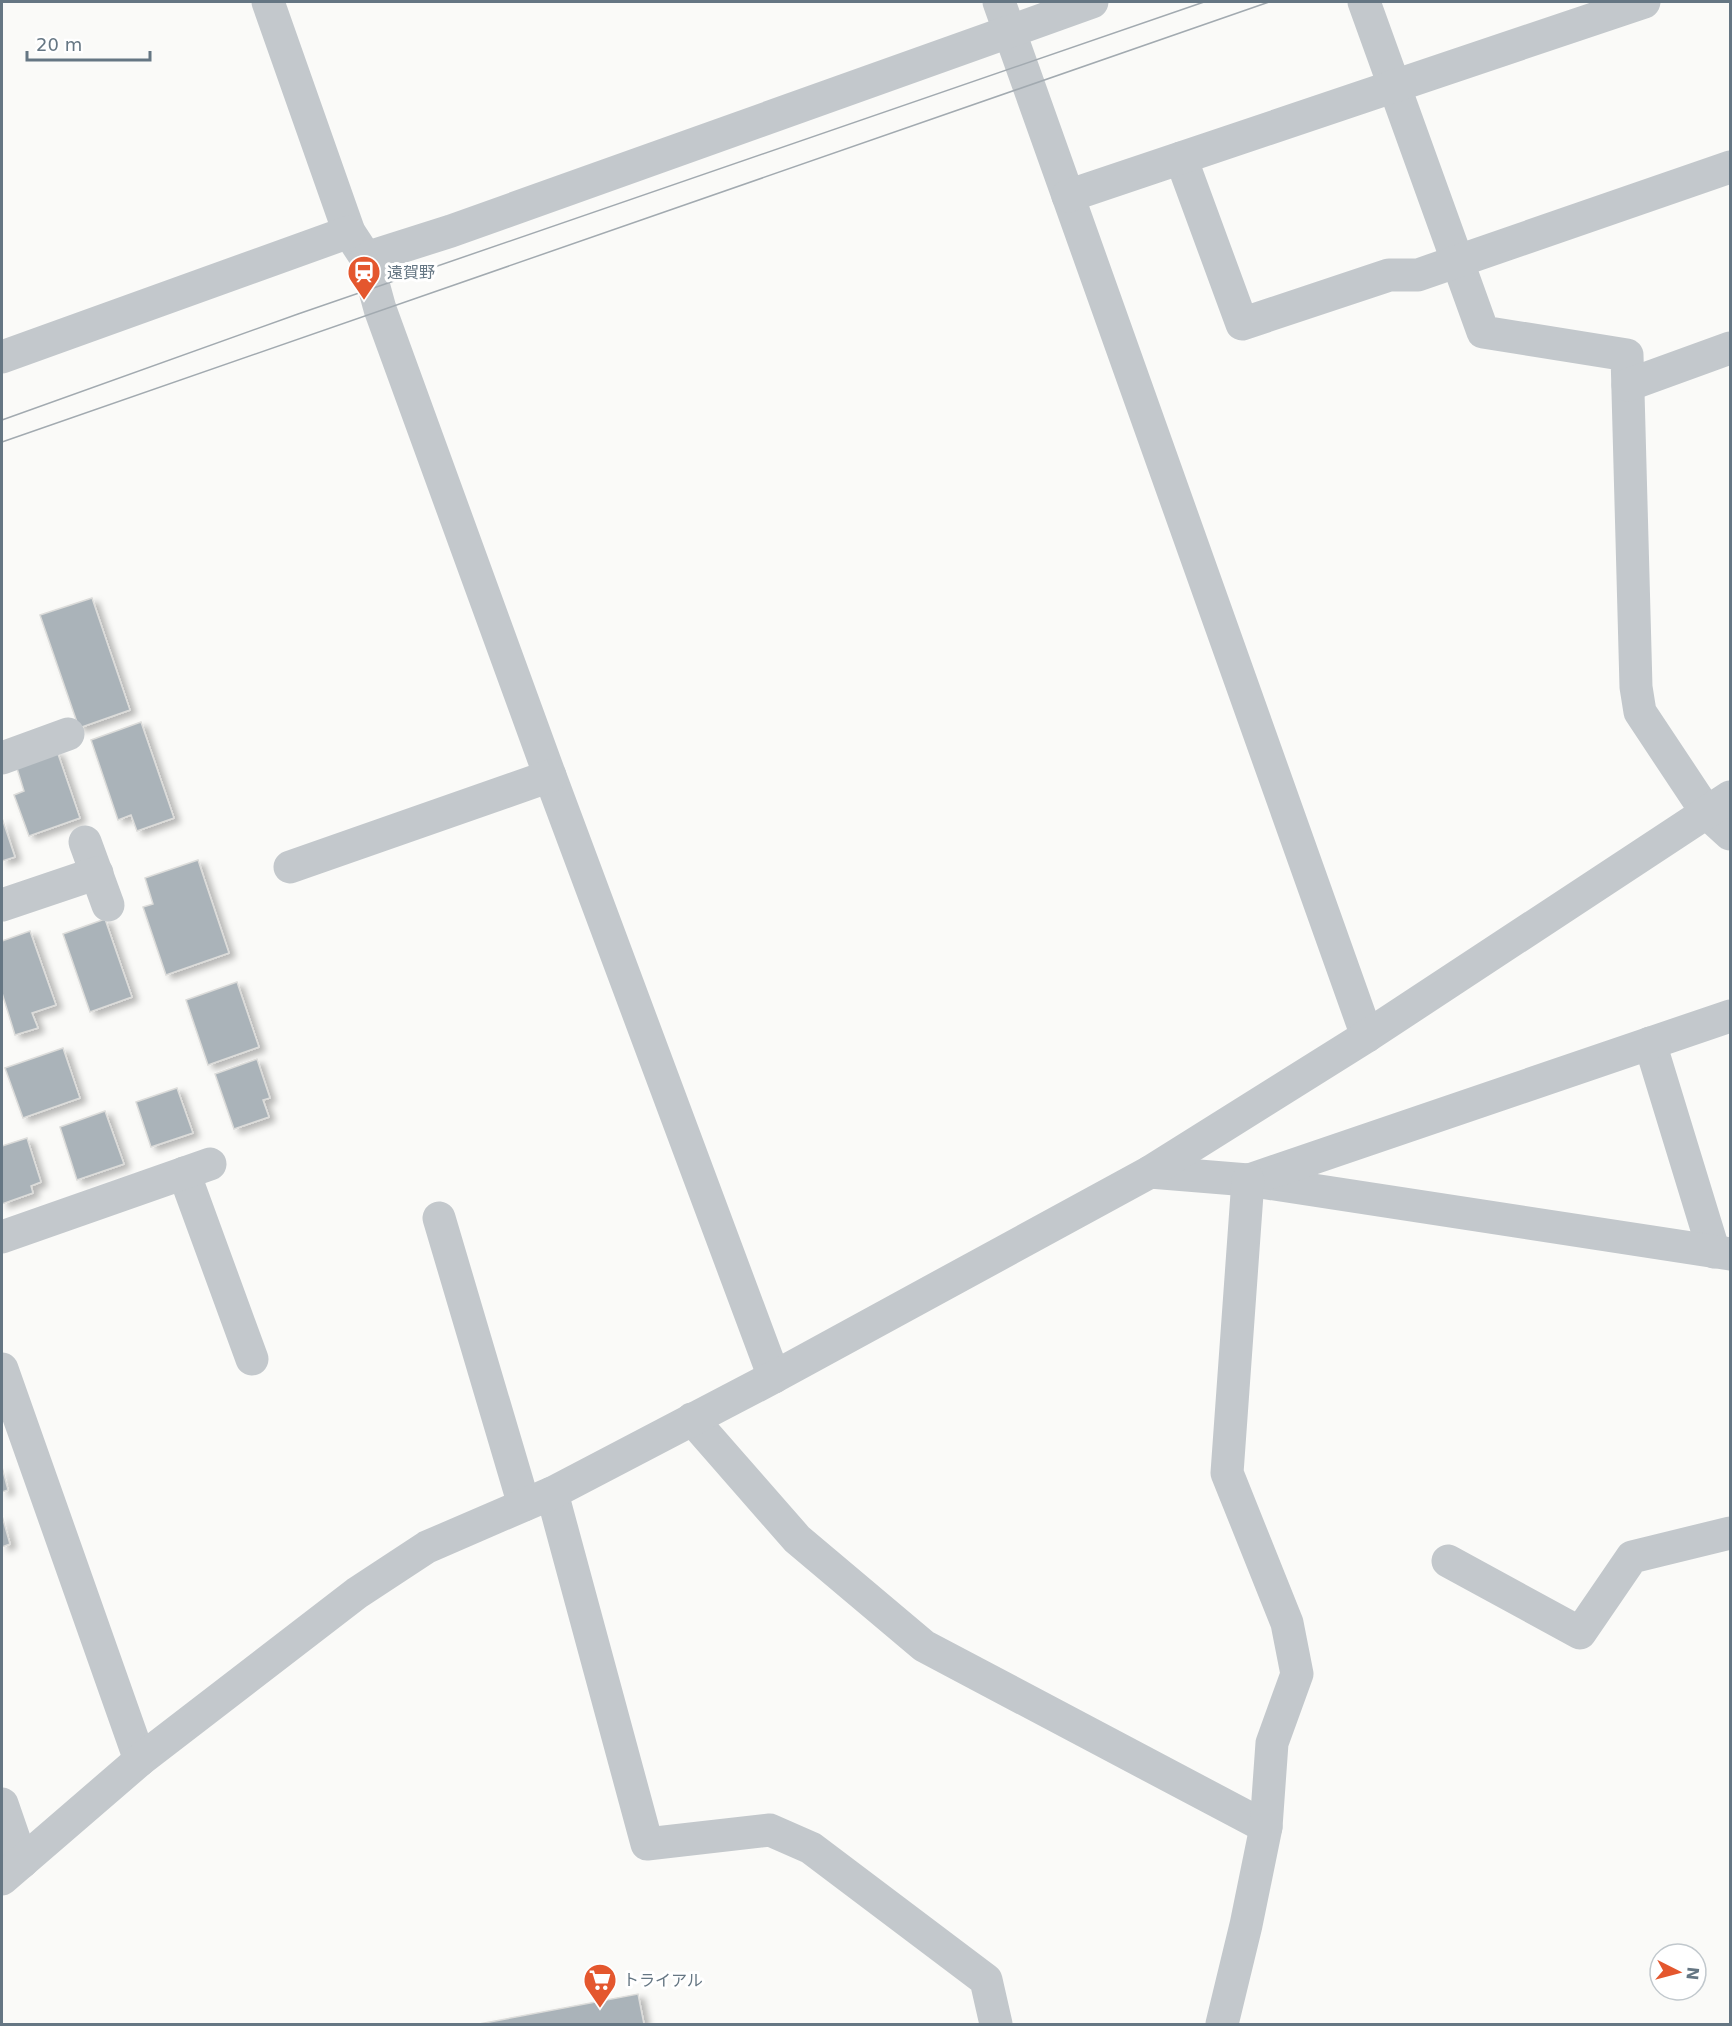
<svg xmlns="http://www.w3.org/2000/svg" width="1732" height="2026" viewBox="0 0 1732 2026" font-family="'DejaVu Sans','Noto Sans JP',sans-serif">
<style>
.building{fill:#aab3b9;stroke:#dcdcda;stroke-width:1.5;filter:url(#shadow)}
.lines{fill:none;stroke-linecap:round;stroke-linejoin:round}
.minor{stroke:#c3c8cc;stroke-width:33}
.tram{stroke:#a2aab0;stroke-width:1.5}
.labels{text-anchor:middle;stroke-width:6;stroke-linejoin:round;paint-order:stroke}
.poi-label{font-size:16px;fill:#657683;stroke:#fff;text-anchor:start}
</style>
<defs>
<filter id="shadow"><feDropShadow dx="6" dy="4" stdDeviation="3" flood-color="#0004"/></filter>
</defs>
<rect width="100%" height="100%" fill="#fafaf8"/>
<g class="building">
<polygon points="92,598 130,710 79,728 40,615"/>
<polygon points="141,722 174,818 137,831 131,815 118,820 91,740"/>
<polygon points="57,751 80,818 29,836 14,795 24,791 16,765"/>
<polygon points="2,818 15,857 2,861"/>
<polygon points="198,860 229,953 166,975 143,907 153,904 145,878"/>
<polygon points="105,919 132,997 90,1012 63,934"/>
<polygon points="30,931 56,1005 32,1013 38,1028 15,1035 2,993 2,941"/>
<polygon points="237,982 259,1047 208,1065 186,1000"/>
<polygon points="63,1048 80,1098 23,1118 5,1068"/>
<polygon points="257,1059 270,1098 263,1100 269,1117 234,1129 215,1074"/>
<polygon points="177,1088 193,1133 151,1147 136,1102"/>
<polygon points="105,1111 124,1164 77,1180 60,1127"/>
<polygon points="27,1138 41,1182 31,1186 33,1193 2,1204 2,1146"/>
<polygon points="2,1467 8,1490 2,1492"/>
<polygon points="2,1516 10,1544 2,1547"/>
<polygon points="638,1994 644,2024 479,2024"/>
</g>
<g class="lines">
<g class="minor">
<polyline points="268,2 349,232 366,258 380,309 550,776 774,1377"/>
<polyline points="999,2 1367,1036"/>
<polyline points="1364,2 1483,332 1627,355 1636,687 1640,712 1707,813 1730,834"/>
<polyline points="1181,158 1242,324 1389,275 1418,275 1730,167"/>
<polyline points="1068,196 1644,2"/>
<polyline points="366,258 451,231 1092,2"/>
<polyline points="2,357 349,232"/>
<polyline points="1628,385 1730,348"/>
<polyline points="2,758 68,734"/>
<polyline points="85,842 108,905"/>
<polyline points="290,867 550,776"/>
<polyline points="2,905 97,873"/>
<polyline points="1650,1043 1714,1252"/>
<polyline points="1150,1172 1248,1180 1730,1254"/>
<polyline points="184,1173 252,1359"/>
<polyline points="1252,1179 1730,1016"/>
<polyline points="439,1218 524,1505"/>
<polyline points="2,1237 210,1164"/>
<polyline points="2,1369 140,1760"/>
<polyline points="692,1419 797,1539 924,1646 1266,1827"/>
<polyline points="552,1493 647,1844 770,1830 811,1848 986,1980 996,2024"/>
<polyline points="1448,1561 1580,1633 1632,1557 1730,1533"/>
<polyline points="2,1804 22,1862"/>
<polyline points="2,1879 140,1760 357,1593 427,1547 552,1493 774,1377 1150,1172 1367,1036 1730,797"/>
<polyline points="1222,2024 1246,1925 1266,1827 1272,1743 1297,1674 1287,1623 1227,1473 1248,1180"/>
</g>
<g class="tram">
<polyline points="2,420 298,314 1204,2"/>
<polyline points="2,442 1269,2"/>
</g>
</g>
<defs>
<g id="station-pin" transform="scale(1.725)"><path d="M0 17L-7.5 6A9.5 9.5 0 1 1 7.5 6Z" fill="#e4572e" stroke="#fff"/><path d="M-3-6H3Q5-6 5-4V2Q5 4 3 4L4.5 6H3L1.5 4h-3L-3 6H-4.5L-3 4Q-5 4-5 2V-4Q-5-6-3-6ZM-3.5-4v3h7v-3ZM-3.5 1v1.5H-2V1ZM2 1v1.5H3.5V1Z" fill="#fff"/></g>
<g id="supermarket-pin" transform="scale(1.725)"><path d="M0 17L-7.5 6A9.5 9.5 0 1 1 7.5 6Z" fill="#e4572e" stroke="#fff"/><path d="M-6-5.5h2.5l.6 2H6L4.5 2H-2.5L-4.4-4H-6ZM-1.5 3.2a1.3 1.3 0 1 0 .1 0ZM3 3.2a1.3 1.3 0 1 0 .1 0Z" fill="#fff"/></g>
</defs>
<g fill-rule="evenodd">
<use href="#station-pin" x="364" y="272"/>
<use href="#supermarket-pin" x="600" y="1980"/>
</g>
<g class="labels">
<g class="poi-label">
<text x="387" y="278">遠賀野</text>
<text x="623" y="1986">トライアル</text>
</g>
</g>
<rect width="1732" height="2026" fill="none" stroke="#657683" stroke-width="6"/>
<g transform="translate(1678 1972) rotate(96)"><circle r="28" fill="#ffffff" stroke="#c1c8cd" stroke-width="1.5"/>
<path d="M0-4.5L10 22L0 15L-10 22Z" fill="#e4572e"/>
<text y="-9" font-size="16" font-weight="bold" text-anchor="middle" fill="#657683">N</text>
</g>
<path d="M27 51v9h123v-9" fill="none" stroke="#657683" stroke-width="3"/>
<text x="36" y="51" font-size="18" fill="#657683" stroke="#ffffff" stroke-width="4.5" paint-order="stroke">20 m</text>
</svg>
